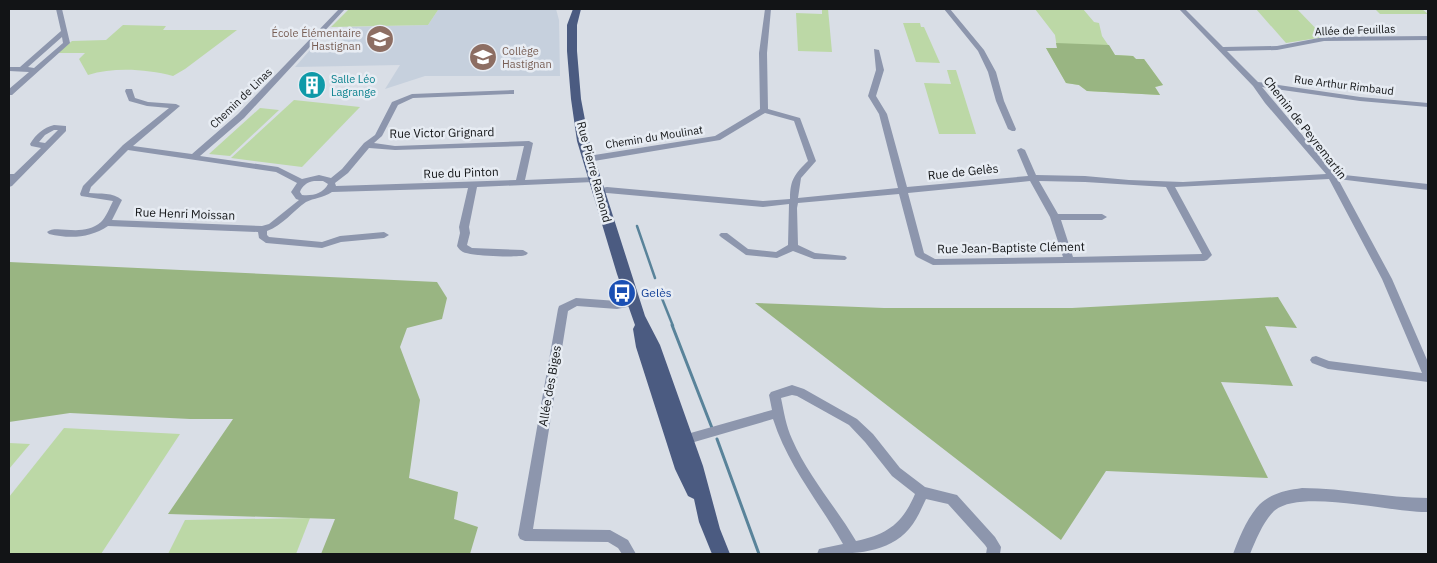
<svg xmlns="http://www.w3.org/2000/svg" width="1437" height="563" viewBox="0 0 1437 563" font-family="'IBM Plex Sans',sans-serif">
<style>
.built{fill:#c6d0dd}
.green{fill:#bcd8a6}
.forest{fill:#99b582}
.lines{fill:none;stroke-linecap:round;stroke-linejoin:round}
.stream-far1{stroke:#59839a;stroke-width:2.5}
.stream{stroke:#59839a;stroke-width:3}
.minor{fill:#8d96ad;fill-rule:evenodd}
.tertiary{fill:#8d96ad;fill-rule:evenodd}
.primary{fill:#4b5b81;fill-rule:evenodd}
.labels{text-anchor:middle;stroke-width:5;stroke-linejoin:round;paint-order:stroke}
.far-street-label{font-size:11px;fill:#121416;stroke:#e7ecf3}
.far-education-label{font-size:11px;fill:#785e54;stroke:#e7ecf3;text-anchor:end}
.far-culture-label{font-size:11px;fill:#0d838f;stroke:#e7ecf3;text-anchor:start}
.street-label{font-size:12px;fill:#121416;stroke:#e7ecf3}
.transit-label{font-size:12px;fill:#164399;stroke:#e7ecf3;text-anchor:start}
</style>
<rect width="100%" height="100%" fill="#d9dee6"/>
<polygon class="built" points="556,9 559,20 560,76 425,76 385,89 400,65 295,67 310,50 335,50 350,27 428,25 438,10"/>
<g class="green">
<polygon points="349,9 438,10 428,25 331,27"/>
<polygon points="822,9 828,9 832,52 798,51 796,13 822,14"/>
<polygon points="1035,9 1083,9 1094,22 1099,23 1102,36 1115,55 1133,56 1136,59 1144,59 1163,85 1155,87 1160,95 1087,91 1079,85 1066,83 1046,48 1057,48 1055,35"/>
<polygon points="1256,9 1297,9 1324,37 1286,43"/>
<polygon points="1375,9 1422,9 1428,14 1380,14"/>
<polygon points="903,23 920,23 921,27 924,27 940,63 916,62"/>
<path d="M 123,25 L 166,26 L 163,30 L 237,30 L 185,69 L 173,76 C 146,69 114,67 88,75 L 79,59 L 85,53 L 57,53 L 72,41 L 106,40 Z"/>
<polygon points="947,70 956,70 976,134 939,134 924,83 951,84"/>
<polygon points="294,100 360,107 302,167 231,158"/>
<polygon points="260,108 279,110 230,156 209,154"/>
<polygon points="64,428 180,434 101,554 9,554 9,497"/>
<polygon points="9,443 30,444 9,469"/>
<polygon points="310,518 296,554 168,554 185,520"/>
</g>
<g class="forest">
<polygon points="1056,43 1109,45 1115,55 1133,56 1136,59 1144,59 1163,85 1155,87 1160,95 1087,91 1079,85 1066,83 1046,48 1057,48"/>
<polygon points="9,262 437,282 447,298 442,319 407,328 400,347 420,400 409,478 458,492 454,519 478,527 470,554 321,554 335,519 168,514 233,419 190,419 70,413 9,422"/>
<polygon points="1278,297 1297,328 1265,326 1293,386 1221,382 1268,478 1106,471 1061,540 755,303 884,308 1072,308"/>
</g>
<g class="lines">
<g class="stream-far1">
<polyline points="637,226 655,278"/>
<polyline points="661,296 673,326"/>
</g>
<g class="stream">
<polyline points="672,325 712,428"/>
<polyline points="717,439 759,554"/>
</g>
<g class="minor">
<path d="M 56,9 L 62,9 L 70,43 L 12,95 L 9,95 L 9,89 L 29,72 L 9,71 L 9,67 L 20,67 L 61,31 ZM 62,37 L 63,43 L 34,68 L 28,67 Z"/>
<path d="M 339,9 L 345,9 L 244,118 L 200,156 L 278,167 L 302,179 L 319,175 L 331,178 L 342,169 L 364,143 L 375,135 L 392,102 L 412,94 L 514,90 L 514,94 L 511,94 L 413,98 L 398,105 L 382,136 L 374,143 L 395,146 L 529,141 L 533,143 L 525,180 L 596,177 L 597,179 L 593,182 L 477,187 L 469,227 L 470,233 L 467,245 L 472,248 L 523,250 L 528,253 L 526,255 C 517,258 471,256 463,252 C 460,250 459,249 457,246 L 460,233 L 459,227 L 468,188 L 332,192 C 323,198 314,198 306,202 C 293,211 283,225 267,231 L 267,235 L 269,237 L 322,242 L 340,236 L 384,232 L 389,235 L 384,238 L 341,242 L 322,248 L 266,243 L 259,238 L 258,232 L 108,226 C 90,238 70,239 49,234 L 47,232 C 56,224 83,238 101,222 C 106,217 110,207 113,201 L 81,196 L 80,194 L 83,186 L 123,145 L 169,108 L 147,106 L 129,101 L 125,91 L 126,89 L 132,89 L 135,98 L 148,102 L 176,104 L 180,106 L 133,146 L 192,154 L 238,114 ZM 524,146 L 516,180 L 336,186 L 335,183 L 348,173 L 369,148 L 395,150 ZM 128,150 L 276,172 L 297,183 L 291,192 L 296,199 L 299,200 L 269,224 L 262,226 L 112,220 L 122,200 C 113,192 100,194 89,193 L 91,187 ZM 314,181 L 323,181 L 328,184 C 323,194 312,196 302,195 L 300,192 C 302,186 307,182 314,181 Z"/>
<path d="M 765,9 L 771,9 L 767,53 L 768,109 L 800,118 L 816,161 L 801,178 L 798,198 L 898,188 L 879,114 L 868,96 L 876,70 L 874,49 L 879,50 L 884,70 L 876,96 L 887,114 L 907,187 L 1028,176 L 1017,150 L 1021,148 L 1025,150 L 1036,175 L 1085,176 L 1129,180 L 1183,182 L 1326,174 L 1265,103 L 1253,86 L 1179,9 L 1185,9 L 1223,47 L 1277,46 L 1324,37 L 1428,36 L 1428,40 L 1324,41 L 1277,50 L 1227,51 L 1258,82 L 1360,97 L 1428,103 L 1428,107 L 1360,101 L 1262,87 L 1335,174 L 1428,184 L 1428,190 L 1338,179 L 1392,279 L 1428,362 L 1428,382 L 1328,369 L 1312,363 L 1310,360 L 1312,357 L 1316,356 L 1329,361 L 1422,373 L 1382,279 L 1329,179 L 1175,187 L 1212,255 L 1207,260 L 1204,261 L 933,265 L 917,257 L 915,255 L 899,194 L 798,203 L 797,208 L 798,245 L 815,253 L 845,256 L 847,258 L 845,260 L 814,259 L 793,251 L 777,258 L 746,255 L 721,237 L 719,235 L 721,233 L 727,233 L 748,249 L 776,252 L 788,245 L 789,204 L 763,207 L 607,193 L 594,193 L 593,191 L 594,189 L 607,187 L 763,201 L 790,199 C 790,179 795,174 808,161 L 794,121 L 765,113 L 720,140 L 588,162 L 584,159 L 588,156 L 715,136 L 760,109 L 759,53 ZM 1030,181 L 1050,217 L 1063,257 L 935,259 L 924,253 L 908,193 ZM 1039,181 L 1085,182 L 1166,187 L 1202,254 L 1073,257 L 1061,220 L 1102,220 L 1107,217 L 1102,214 L 1058,214 Z"/>
<polygon points="944,9 950,9 984,50 996,72 1004,101 1016,129 1015,131 1012,131 1008,129 996,101 988,72 978,51"/>
<path d="M 54,125 L 66,126 L 66,131 L 12,186 L 9,187 L 9,174 L 14,174 L 41,148 L 31,146 L 30,144 C 36,134 43,128 54,125 ZM 54,130 L 58,130 L 45,143 L 39,142 L 45,135 Z"/>
<polygon points="576,298 617,301 633,298 638,302 637,305 617,309 577,306 568,311 533,529 610,530 628,540 636,554 622,554 618,548 608,542 525,541 520,539 518,535 558,309 559,306"/>
<path d="M 792,385 L 804,389 L 857,419 L 873,434 L 900,468 L 925,487 L 957,495 L 995,537 L 1001,547 L 1000,554 L 986,554 L 987,548 L 985,545 L 948,504 L 926,499 C 921,509 917,520 909,529 C 887,555 848,554 817,554 L 819,549 L 843,544 C 819,502 788,466 773,419 L 684,445 L 680,444 L 678,440 L 680,436 L 772,410 L 769,395 L 771,392 ZM 792,395 L 797,396 L 849,425 L 865,442 L 892,476 L 915,494 C 902,524 888,534 856,541 C 836,507 808,476 792,439 C 786,426 784,412 781,398 Z"/>
</g>
<path class="tertiary" d="M 1302,488 C 1345,488 1386,498 1428,498 L 1428,512 C 1392,513 1300,488 1274,511 C 1263,522 1256,540 1250,554 L 1233,554 C 1239,538 1250,510 1265,500 C 1276,492 1289,490 1302,488 Z"/>
<polygon class="primary" points="573,9 581,9 577,25 577,51 581,99 589,141 645,316 660,345 703,466 720,529 730,554 712,554 699,522 694,499 688,496 675,469 636,347 633,329 635,325 617,274 577,141 571,99 567,51 567,25"/>
</g>
<defs>
<g id="school-disc" transform="scale(1.4375)"><circle r="9.5" fill="#8d6e63" stroke="#e7ecf3"/><path d="M0-5L7-2L0 1L-7-2ZM-4 1L0 2.5L4 1V4Q0 6-4 4Z" fill="#fff"/></g>
<g id="building-disc" transform="scale(1.4375)"><circle r="9.5" fill="#0f9aa8" stroke="#e7ecf3"/><path d="M-4-6H4V6H1V3H-1V6H-4ZM-2.5-4.3h1.7v1.8h-1.7ZM.8-4.3h1.7v1.8H.8ZM-2.5-1h1.7V.8h-1.7ZM.8-1h1.7V.8H.8Z" fill="#fff"/></g>
<g id="bus-disc" transform="scale(1.4375)"><circle r="9.5" fill="#1a4fb4" stroke="#e7ecf3"/><path d="M-5-6H5V4H4V6H2V4H-2V6H-4V4H-5ZM-3.5-4V0h7V-4ZM-3.5 1.2v1.5H-2V1.2ZM2 1.2v1.5H3.5V1.2Z" fill="#fff"/></g>
</defs>
<g fill-rule="evenodd">
<use href="#school-disc" x="380" y="39"/>
<use href="#school-disc" x="483" y="57"/>
<use href="#building-disc" x="312" y="85"/>
<use href="#bus-disc" x="622" y="293"/>
</g>
<g class="labels">
<g class="far-street-label">
<text transform="translate(1355 30) rotate(-2)" y="4">Allée de Feuillas</text>
<text transform="translate(1344 85) rotate(7)" y="4">Rue Arthur Rimbaud</text>
<text transform="translate(241 98) rotate(-44)" y="4">Chemin de Linas</text>
<text transform="translate(654 137) rotate(-9)" y="4">Chemin du Moulinat</text>
</g>
<g class="far-education-label">
<text x="361" y="37">École Élémentaire<tspan x="361" dy="13">Hastignan</tspan></text>
<text x="502" y="55" text-anchor="start">Collège<tspan x="502" dy="13">Hastignan</tspan></text>
</g>
<g class="far-culture-label">
<text x="331" y="83">Salle Léo<tspan x="331" dy="13">Lagrange</tspan></text>
</g>
<g class="street-label">
<text transform="translate(1305 128) rotate(52)" y="4">Chemin de Peyremartin</text>
<text transform="translate(442 133) rotate(-1)" y="4">Rue Victor Grignard</text>
<text transform="translate(594 172) rotate(75)" y="4">Rue Pierre Ramond</text>
<text transform="translate(963 172) rotate(-6)" y="4">Rue de Gelès</text>
<text transform="translate(461 173) rotate(-2)" y="4">Rue du Pinton</text>
<text transform="translate(185 214) rotate(2)" y="4">Rue Henri Moissan</text>
<text transform="translate(1011 248) rotate(-1)" y="4">Rue Jean-Baptiste Clément</text>
<text transform="translate(550 386) rotate(-80)" y="4">Allée des Biges</text>
</g>
<g class="transit-label">
<text x="641" y="297">Gelès</text>
</g>
</g>
<rect width="1437" height="563" fill="none" stroke="#121416" stroke-width="20"/>
</svg>
